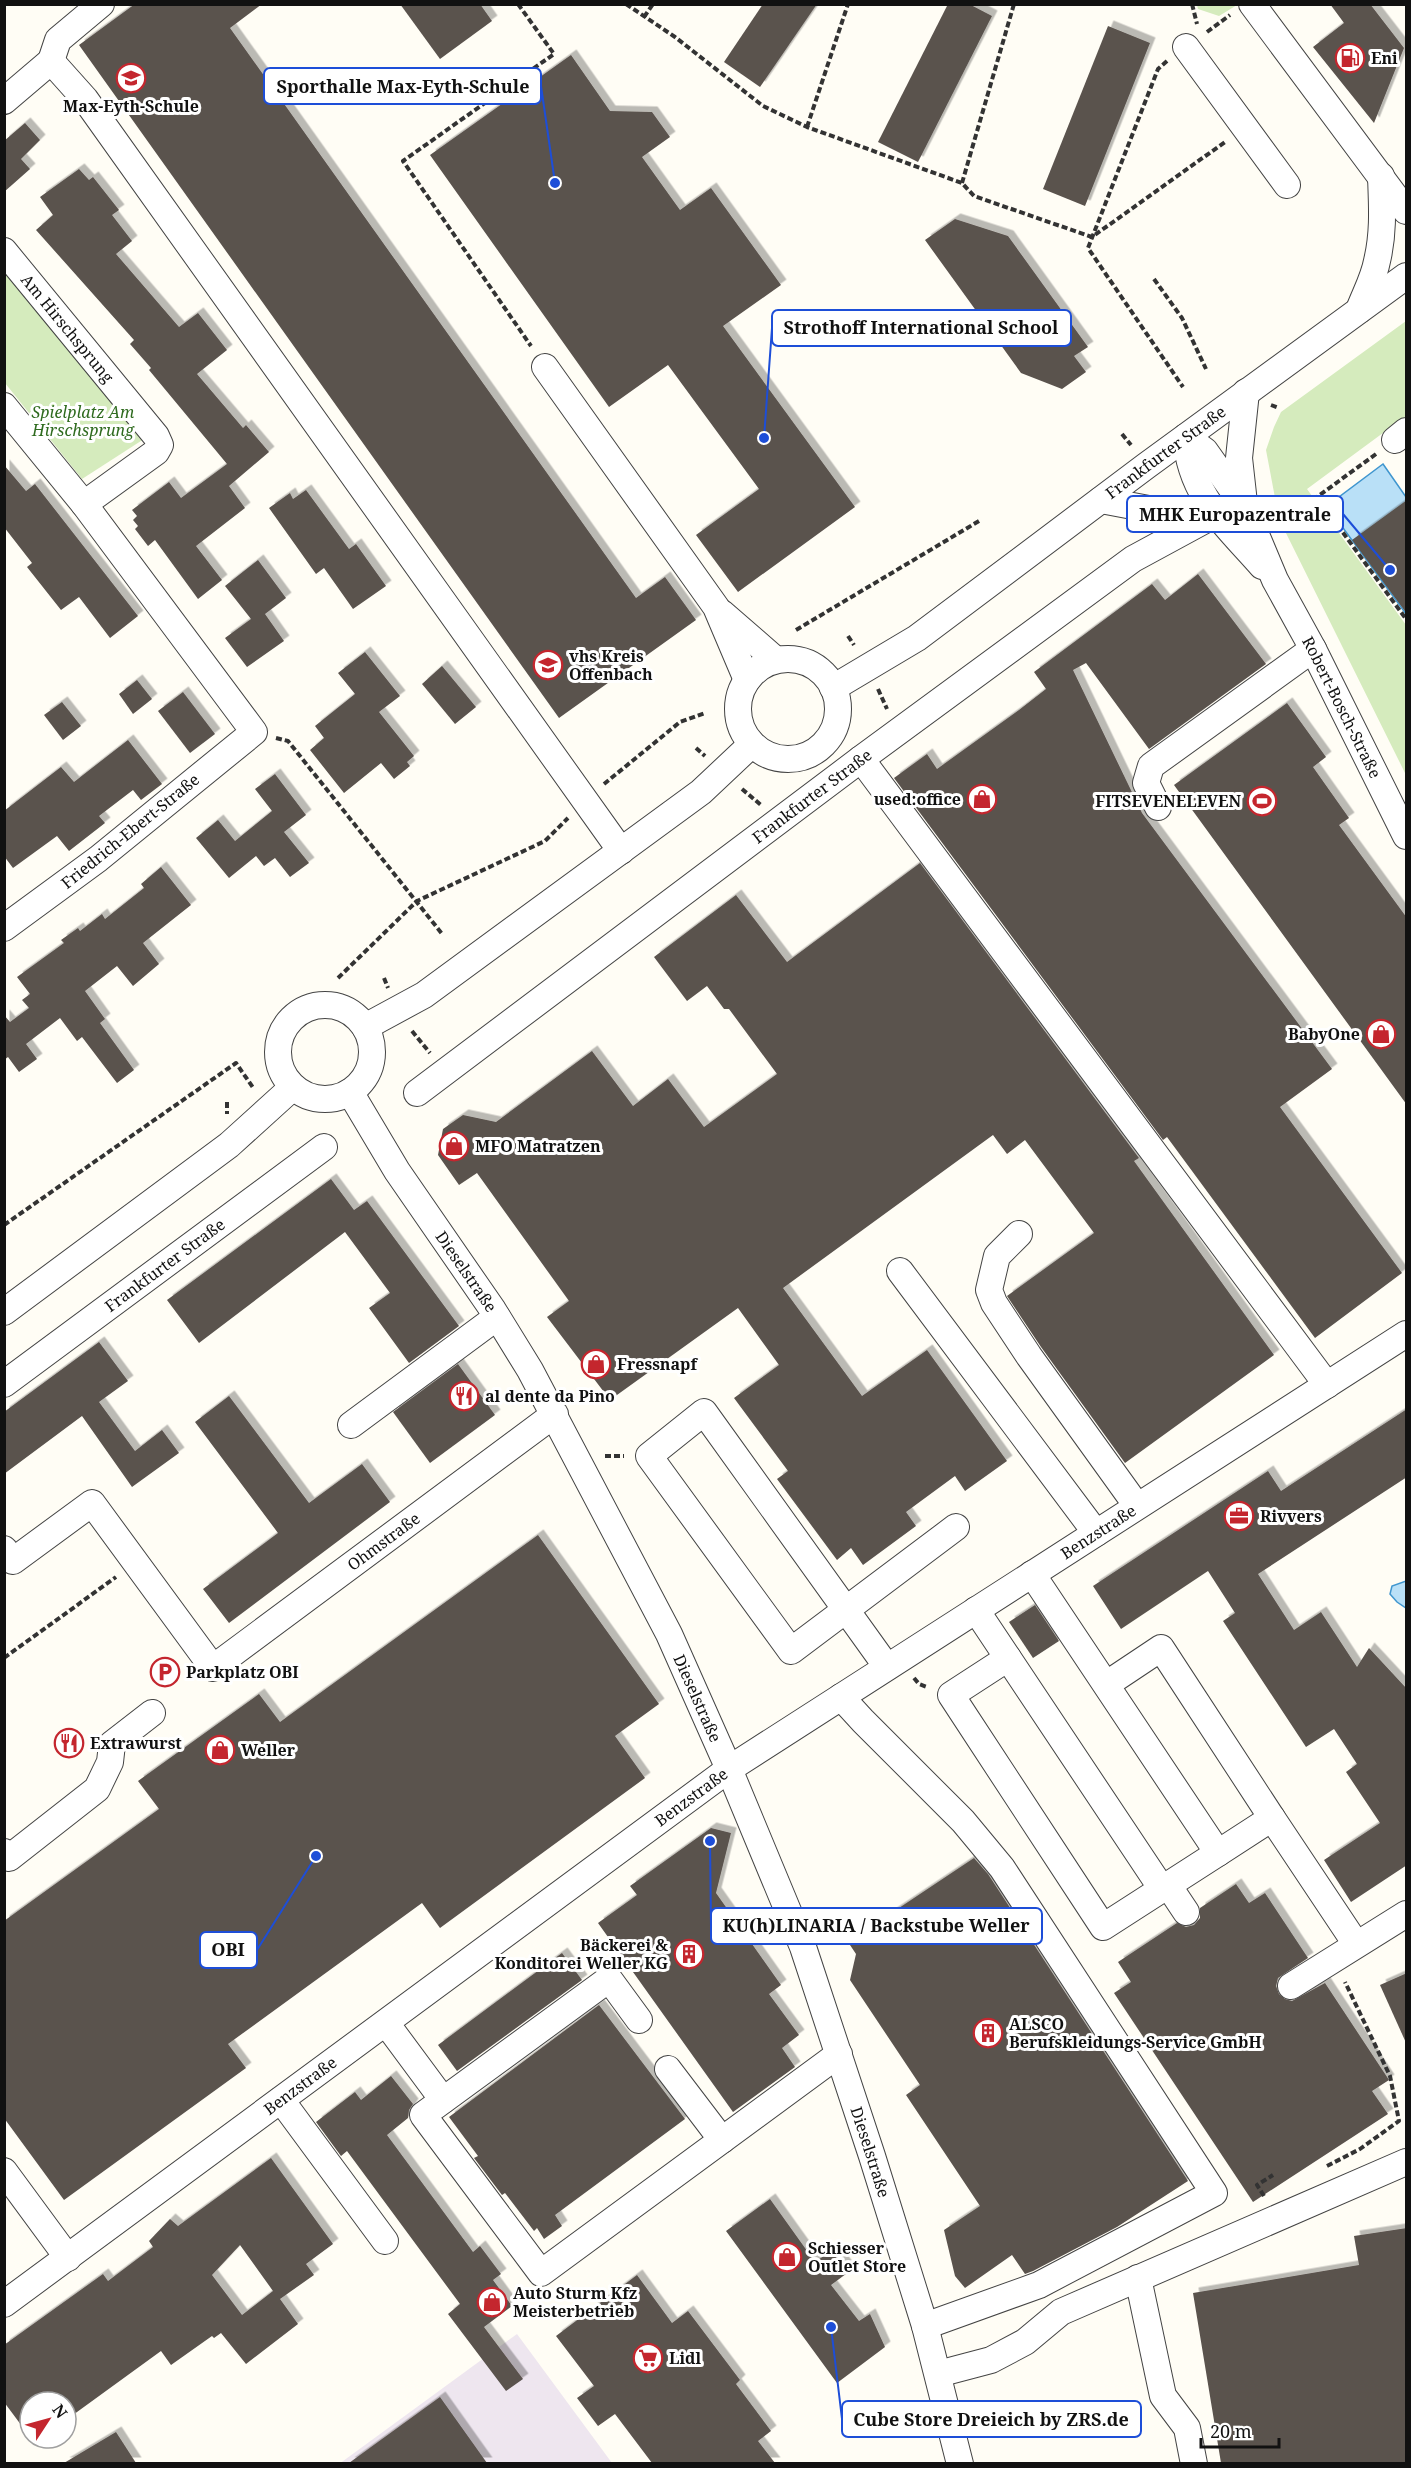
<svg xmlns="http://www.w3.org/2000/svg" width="1411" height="2468" viewBox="0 0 1411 2468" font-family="'Noto Serif',serif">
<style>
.industrial{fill:#eee6ef}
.green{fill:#d5ebbd}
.water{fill:#b9e0f7;stroke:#3f96cf;stroke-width:1.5}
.building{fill:#5a524d;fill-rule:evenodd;filter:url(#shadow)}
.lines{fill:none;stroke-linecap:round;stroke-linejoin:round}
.minor-casing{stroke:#444;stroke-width:28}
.path{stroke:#333;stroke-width:4;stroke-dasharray:6 3;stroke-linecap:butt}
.minor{stroke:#fff;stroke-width:26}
.labels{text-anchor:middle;stroke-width:6;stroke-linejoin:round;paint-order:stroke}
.poi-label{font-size:16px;font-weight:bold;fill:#111;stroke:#fff;text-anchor:start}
.street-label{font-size:16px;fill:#111;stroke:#fff}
.park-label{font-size:16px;font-style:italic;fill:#2f6b1f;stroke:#fff}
.leader{fill:none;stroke:#1d4ed8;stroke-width:2}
.callout-dot{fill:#1d4ed8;stroke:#fff;stroke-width:2}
.callout{fill:#fff;stroke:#1d4ed8;stroke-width:2}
.callout-label{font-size:18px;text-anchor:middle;font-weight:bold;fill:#111}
</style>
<defs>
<filter id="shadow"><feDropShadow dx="5.5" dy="-5.5" stdDeviation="0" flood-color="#0004"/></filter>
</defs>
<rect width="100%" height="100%" fill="#fffdf5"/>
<polygon class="industrial" points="517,2334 612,2463 339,2464"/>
<g class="green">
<polygon points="1197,5 1197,4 1237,5 1219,16 1198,9"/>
<polygon points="4,270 144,439 82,479 5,383"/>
<polygon points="1406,321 1406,416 1307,489 1406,625 1406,775 1279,519 1266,450 1274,427 1281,412"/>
</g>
<g class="water">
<polygon points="1383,464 1406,497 1406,614 1327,506"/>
<polygon points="1406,1581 1406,1608 1397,1602 1390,1594 1392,1586"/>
</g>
<g class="building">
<polygon points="135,4 262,4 230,28 636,598 665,577 696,620 559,718 79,45"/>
<polygon points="400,4 480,4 492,21 440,59"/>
<polygon points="763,4 817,4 760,87 724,62"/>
<polygon points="948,4 969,4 992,16 918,162 878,142"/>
<polygon points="1330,4 1370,4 1404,48 1374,123 1313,47 1344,23"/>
<polygon points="1108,26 1150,43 1085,206 1043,189"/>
<polygon points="571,55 610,111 652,112 670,137 642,157 680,210 711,188 781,285 723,326 855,507 738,592 696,535 759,489 668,365 609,407 430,155"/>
<polygon points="25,123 40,140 21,159 30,169 4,192 4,141"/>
<polygon points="79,169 89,180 93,177 119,210 112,215 132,241 116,254 179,327 198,313 227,350 197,374 243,428 246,425 269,452 229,486 245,508 196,546 222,580 198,599 155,540 148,546 135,529 138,526 133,520 137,516 132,510 169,482 181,498 227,464 149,370 151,368 130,344 134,340 36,230 53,215 40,197"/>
<polygon points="955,219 1008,236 1088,347 1074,356 1086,372 1062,389 1021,373 925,240"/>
<polygon points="4,465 26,491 35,484 138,616 110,638 79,597 61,610 27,567 32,563 4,527"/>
<polygon points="306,490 349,549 356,544 386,586 353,609 324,568 316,574 269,508 290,493 293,499"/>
<polygon points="1407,500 1407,614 1352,540"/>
<polygon points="258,560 286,598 265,614 284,641 247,667 225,638 251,619 225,586"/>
<polygon points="1198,574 1266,664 1149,749 1086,663 1073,670 1142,813 1332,1069 1280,1107 1402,1273 1315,1338 1167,1137 1163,1140 894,778 927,754 937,769 1019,710 1046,689 1034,672 1152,584 1165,600"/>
<polygon points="365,652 400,696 379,712 414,756 407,762 410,766 394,779 381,763 344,793 310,750 324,738 315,726 355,694 338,673"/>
<polygon points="442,666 476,707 455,724 422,684"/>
<polygon points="137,680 152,699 133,714 119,694"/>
<polygon points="183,692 215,734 190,753 158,711"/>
<polygon points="62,702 81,726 63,740 44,715"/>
<polygon points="1287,703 1326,757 1313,767 1349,818 1339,825 1407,918 1407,1105 1174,785"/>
<polygon points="128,740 162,784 141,800 133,790 99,816 105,823 69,851 57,836 13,868 4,856 4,811 61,767 74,782"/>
<polygon points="275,774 306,815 284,832 309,863 290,877 275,858 264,866 256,856 229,878 196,838 218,820 235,841 272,811 255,789"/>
<polygon points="920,863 1139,1158 1134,1161 1274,1355 1125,1463 1041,1347 1007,1296 1094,1233 1025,1140 1007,1154 993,1135 783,1288 862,1396 927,1350 1007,1461 965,1491 955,1476 906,1512 916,1526 863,1565 851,1548 837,1560 777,1479 788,1471 734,1398 779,1365 738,1308 610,1400 547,1317 569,1301 477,1173 459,1185 438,1155 443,1129 463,1115 496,1122 592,1051 633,1106 668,1079 704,1127 777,1074 729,1009 724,1009 707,986 687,1001 654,957 736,895 787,962"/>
<polygon points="161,867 191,905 143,943 159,964 133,986 117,966 85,991 105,1019 100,1023 134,1070 117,1083 82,1037 77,1041 60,1018 26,1044 37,1059 19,1072 8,1057 4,1060 4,1015 10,1022 29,1008 22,1000 30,994 17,977 64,943 61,940 78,928 80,931 102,914 105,919 144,888 141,884"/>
<polygon points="331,1179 354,1210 367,1201 459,1326 409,1363 369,1308 390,1293 345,1232 199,1343 167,1300"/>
<polygon points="99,1342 128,1381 99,1402 135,1451 162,1430 179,1453 132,1487 82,1416 4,1474 4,1412"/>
<polygon points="458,1364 495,1415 430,1463 393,1412"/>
<polygon points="229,1396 309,1503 362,1464 390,1502 229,1623 203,1589 278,1533 195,1422"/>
<polygon points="1407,1409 1407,1477 1258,1574 1294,1630 1321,1612 1357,1667 1369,1648 1407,1689 1407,1865 1351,1902 1324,1860 1380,1823 1346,1772 1357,1764 1334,1729 1306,1747 1223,1621 1235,1613 1208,1571 1121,1629 1093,1586 1268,1471 1281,1491"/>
<polygon points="538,1535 659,1704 615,1736 645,1778 440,1928 422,1903 228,2044 246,2068 64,2200 4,2118 4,1921 159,1809 138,1781 259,1694 280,1722"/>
<polygon points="1035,1605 1059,1641 1033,1658 1009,1622"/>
<polygon points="711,1828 731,1833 716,1893 781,1985 769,1994 799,2035 782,2048 795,2067 733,2112 598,1923 637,1895 630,1886"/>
<polygon points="974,1858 988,1874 1188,2181 1117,2227 1033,2271 1025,2274 1012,2255 965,2288 955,2276 944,2230 980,2206 906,2095 920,2085 850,1980 856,1954 848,1942"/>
<polygon points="1236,1884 1249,1903 1265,1893 1308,1958 1278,1978 1276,1986 1279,1994 1285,1999 1292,2001 1325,1983 1389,2080 1372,2091 1388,2114 1253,2202 1114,1993 1131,1982 1118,1962 1177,1923 1186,1927 1194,1925 1200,1918 1200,1908"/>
<polygon points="562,1953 582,1980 457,2071 438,2045"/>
<polygon points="1407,1973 1407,2045 1380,1985"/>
<polygon points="599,2005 685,2119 555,2215 562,2226 544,2239 537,2228 534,2231 505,2193 502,2195 474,2158 478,2156 449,2117"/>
<polygon points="391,2076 413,2104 409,2110 408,2118 387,2135 473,2252 480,2246 501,2274 493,2280 512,2306 484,2327 523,2379 506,2391 448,2314 460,2304 347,2151 341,2156 316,2122 355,2092 361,2100"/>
<path d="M 271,2158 L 333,2244 L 306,2264 L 314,2275 L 280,2299 L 298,2324 L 246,2364 L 221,2333 L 214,2338 L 212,2336 L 171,2365 L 161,2351 L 66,2420 L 66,2402 L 30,2402 L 30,2437 L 4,2402 L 4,2345 L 103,2274 L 108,2281 L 153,2247 L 149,2241 L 170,2219 L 178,2226 ZM 240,2245 L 273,2291 L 242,2315 L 212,2275 Z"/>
<polygon points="770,2199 815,2262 834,2249 850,2271 831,2285 859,2321 870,2314 885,2347 837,2383 726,2231"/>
<polygon points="1407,2228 1407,2463 1221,2463 1193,2293 1359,2265 1354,2236"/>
<polygon points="637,2275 672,2323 688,2311 740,2380 736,2384 771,2431 758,2441 775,2463 652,2463 615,2414 598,2426 577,2398 594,2386 556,2336"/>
<polygon points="440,2397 487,2463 349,2463"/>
<polygon points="116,2432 136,2463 64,2463"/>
</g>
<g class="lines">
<g class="minor-casing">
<g id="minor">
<polyline points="1252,4 1406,211"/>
<polyline points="1186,47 1287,185"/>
<polyline points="51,61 58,40 101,4"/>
<polyline points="4,101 51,61 85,99 621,851"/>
<path id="s1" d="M 4,251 L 156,436 L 160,445 L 156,452 L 84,504"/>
<path d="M 1359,310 C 1365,294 1374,278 1377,261 C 1384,232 1382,205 1381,176"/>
<polyline points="545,367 716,607 747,680"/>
<polyline points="4,406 84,504 254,732 98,859 4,928"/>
<path id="s2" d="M 1186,437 L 1205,451 L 1244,506 L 1275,580 L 1313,649 L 1406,836"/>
<path d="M 1186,437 C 1190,495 1226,525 1262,566"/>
<polyline points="1395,440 1406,431"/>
<polyline points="1101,500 1159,511 1216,514"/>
<polyline points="1244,503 1239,458 1246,392"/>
<polyline points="722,613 776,660"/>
<circle cx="788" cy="709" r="50"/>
<path id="s3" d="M 833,688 L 917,638 L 1146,466 L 1406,276"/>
<polyline points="861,759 1327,1385"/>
<polyline points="1158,807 1146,783 1151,766 1313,649"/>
<circle cx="325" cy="1052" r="47"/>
<polyline points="365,1027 424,995 701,792 752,744"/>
<path id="s4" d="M 350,1092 L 397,1171 L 493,1310 L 530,1370 L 669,1634 L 729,1769 L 803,1947 L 872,2156 L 925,2326 L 960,2464"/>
<path id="s5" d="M 417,1093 L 861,759 L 1133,559 L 1216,514"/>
<polyline points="1019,1234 997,1256 989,1290 994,1303 1029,1356 1137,1506"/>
<polyline points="900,1271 1096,1533"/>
<polyline points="4,1312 229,1145 293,1087"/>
<path id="s6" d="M 4,1384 L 324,1147"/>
<polyline points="351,1425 497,1317"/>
<path id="s7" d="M 4,1549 L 13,1561 L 92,1503 L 213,1668 L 555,1414"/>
<polyline points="976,1610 1162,1889"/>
<polyline points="1008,1658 951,1695 1103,1927 1218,1853 1032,1574"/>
<polyline points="887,1667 704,1412 649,1456 791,1651 956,1527"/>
<polyline points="1107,1684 1161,1648 1272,1818 1218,1853"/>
<polyline points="841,1697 863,1721 963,1821 1002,1868 1214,2193 1039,2285 925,2326"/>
<polyline points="1272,1818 1356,1944"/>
<polyline points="4,1852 9,1858 97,1789 110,1762 112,1744 152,1713"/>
<polyline points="1168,1885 1186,1912"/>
<polyline points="1291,1986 1406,1914"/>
<polyline points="639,2020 609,1979 423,2115 541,2273 839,2054"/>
<polyline points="386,2023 443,2100"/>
<polyline points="668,2069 722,2140"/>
<polyline points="281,2100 385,2241"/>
<polyline points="4,2171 68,2258"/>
<polyline points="1138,2278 1163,2396 1187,2428 1194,2464"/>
<path id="s8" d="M 4,2304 L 729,1769 L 1406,1334"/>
<polyline points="938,2374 991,2360 1025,2342 1061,2312 1406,2162"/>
</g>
</g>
<g class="path">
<polyline points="518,4 554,54 403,161 531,346"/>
<polyline points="626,4 675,37 763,106 807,127 962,183 974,196 1092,237 1225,142"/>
<polyline points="1192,4 1197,24"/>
<polyline points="644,17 653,4"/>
<polyline points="1207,32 1230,15"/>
<polyline points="1167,61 1158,69 1088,248 1183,387"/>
<polyline points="807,127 848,4"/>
<polyline points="962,183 1014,4"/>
<polyline points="1154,279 1182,318 1206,369"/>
<polyline points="1271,405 1279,408"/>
<polyline points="1122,434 1131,445"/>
<polyline points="1376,454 1317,497 1406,619"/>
<polyline points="796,630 979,521"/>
<polyline points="848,636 854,645"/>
<polyline points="878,689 887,709"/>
<polyline points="276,738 288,741 443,935"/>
<polyline points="696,748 705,756"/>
<polyline points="604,784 680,722 705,713"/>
<polyline points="742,789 761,805"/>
<polyline points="338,978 417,901 545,841 568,818"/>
<polyline points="384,978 388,988"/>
<polyline points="412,1031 430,1053"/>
<polyline points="227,1102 227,1114"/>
<polyline points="4,1225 236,1063 254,1089"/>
<polyline points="605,1456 624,1456"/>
<polyline points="4,1658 116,1577"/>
<polyline points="914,1678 919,1684 927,1687"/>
<polyline points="1327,2166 1360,2149 1399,2121 1390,2076 1345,1982"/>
<polyline points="1264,2196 1257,2185 1273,2175"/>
</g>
<use href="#minor" class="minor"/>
</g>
<defs>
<g id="fuel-ring" transform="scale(1.5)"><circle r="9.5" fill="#fff" stroke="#c4262e" stroke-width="1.5"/><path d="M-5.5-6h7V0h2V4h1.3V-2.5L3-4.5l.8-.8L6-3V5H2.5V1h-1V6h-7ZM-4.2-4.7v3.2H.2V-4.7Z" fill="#c4262e"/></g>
<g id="school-ring" transform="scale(1.5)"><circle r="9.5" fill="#fff" stroke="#c4262e" stroke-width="1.5"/><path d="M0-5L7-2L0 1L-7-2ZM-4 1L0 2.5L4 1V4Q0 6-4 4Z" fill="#c4262e"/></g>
<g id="shop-ring" transform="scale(1.5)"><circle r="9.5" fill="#fff" stroke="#c4262e" stroke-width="1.5"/><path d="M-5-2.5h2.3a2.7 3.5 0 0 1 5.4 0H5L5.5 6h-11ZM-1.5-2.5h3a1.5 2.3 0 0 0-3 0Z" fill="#c4262e"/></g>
<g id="stadium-ring" transform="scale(1.5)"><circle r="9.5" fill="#fff" stroke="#c4262e" stroke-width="1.5"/><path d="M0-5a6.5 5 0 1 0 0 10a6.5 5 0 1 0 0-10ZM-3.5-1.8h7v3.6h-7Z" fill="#c4262e"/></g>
<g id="restaurant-ring" transform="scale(1.5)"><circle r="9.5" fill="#fff" stroke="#c4262e" stroke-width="1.5"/><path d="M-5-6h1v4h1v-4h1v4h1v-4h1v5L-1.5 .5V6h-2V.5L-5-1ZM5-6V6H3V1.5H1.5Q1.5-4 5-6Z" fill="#c4262e"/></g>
<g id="office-ring" transform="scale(1.5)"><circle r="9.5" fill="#fff" stroke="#c4262e" stroke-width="1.5"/><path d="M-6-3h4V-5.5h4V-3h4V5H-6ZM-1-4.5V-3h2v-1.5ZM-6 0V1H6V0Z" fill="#c4262e"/></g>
<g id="parking-ring" transform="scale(1.5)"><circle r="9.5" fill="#fff" stroke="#c4262e" stroke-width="1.5"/><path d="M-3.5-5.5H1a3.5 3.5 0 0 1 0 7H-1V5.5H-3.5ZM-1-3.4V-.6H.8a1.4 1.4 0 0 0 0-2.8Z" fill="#c4262e"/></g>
<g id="building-ring" transform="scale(1.5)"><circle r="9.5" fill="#fff" stroke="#c4262e" stroke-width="1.5"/><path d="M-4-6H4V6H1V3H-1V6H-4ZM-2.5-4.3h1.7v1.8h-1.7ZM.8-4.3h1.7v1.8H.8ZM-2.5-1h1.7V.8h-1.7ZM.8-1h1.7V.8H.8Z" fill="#c4262e"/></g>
<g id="supermarket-ring" transform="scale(1.5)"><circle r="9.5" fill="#fff" stroke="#c4262e" stroke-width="1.5"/><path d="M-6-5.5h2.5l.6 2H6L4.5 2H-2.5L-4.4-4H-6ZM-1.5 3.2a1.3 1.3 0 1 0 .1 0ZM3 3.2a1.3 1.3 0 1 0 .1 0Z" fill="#c4262e"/></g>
</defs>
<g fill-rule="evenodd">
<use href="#fuel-ring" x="1350" y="58"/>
<use href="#school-ring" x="131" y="78"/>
<use href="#school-ring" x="548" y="665"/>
<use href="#shop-ring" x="982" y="799"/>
<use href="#stadium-ring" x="1262" y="801"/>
<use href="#shop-ring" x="1381" y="1034"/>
<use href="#shop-ring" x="454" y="1146"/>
<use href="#shop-ring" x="596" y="1364"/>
<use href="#restaurant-ring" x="464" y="1396"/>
<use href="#office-ring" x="1239" y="1516"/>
<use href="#parking-ring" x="165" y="1672"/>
<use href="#restaurant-ring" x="69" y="1743"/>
<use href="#shop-ring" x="220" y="1750"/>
<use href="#building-ring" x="689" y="1954"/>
<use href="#building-ring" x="988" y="2033"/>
<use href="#shop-ring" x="787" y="2257"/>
<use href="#shop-ring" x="492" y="2302"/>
<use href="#supermarket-ring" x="648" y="2358"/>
</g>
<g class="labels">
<g class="poi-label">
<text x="1371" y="64">Eni</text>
<text x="131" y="112" text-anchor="middle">Max-Eyth-Schule</text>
<text x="569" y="662">vhs Kreis<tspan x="569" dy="18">Offenbach</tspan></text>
<text x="961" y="805" text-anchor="end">used:office</text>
<text x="1241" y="807" text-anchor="end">FITSEVENELEVEN</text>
<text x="1360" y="1040" text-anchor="end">BabyOne</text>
<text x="475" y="1152">MFO Matratzen</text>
<text x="617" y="1370">Fressnapf</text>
<text x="485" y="1402">al dente da Pino</text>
<text x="1260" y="1522">Rivvers</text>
<text x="186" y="1678">Parkplatz OBI</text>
<text x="90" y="1749">Extrawurst</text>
<text x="241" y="1756">Weller</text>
<text x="668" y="1951" text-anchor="end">Bäckerei &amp;<tspan x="668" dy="18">Konditorei Weller KG</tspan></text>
<text x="1009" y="2030">ALSCO<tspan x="1009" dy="18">Berufskleidungs-Service GmbH</tspan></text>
<text x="808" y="2254">Schiesser<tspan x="808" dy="18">Outlet Store</tspan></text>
<text x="513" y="2299">Auto Sturm Kfz<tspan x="513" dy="18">Meisterbetrieb</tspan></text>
<text x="669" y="2364">Lidl</text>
</g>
<g class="street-label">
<text dy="6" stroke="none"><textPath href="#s1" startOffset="100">Am Hirschsprung</textPath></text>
<text dy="6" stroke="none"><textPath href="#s3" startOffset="408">Frankfurter Straße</textPath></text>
<text dy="6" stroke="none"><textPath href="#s2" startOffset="315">Robert-Bosch-Straße</textPath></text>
<text dy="6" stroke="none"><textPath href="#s5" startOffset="494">Frankfurter Straße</textPath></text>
<text transform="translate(130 831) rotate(-39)" y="6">Friedrich-Ebert-Straße</text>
<text dy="6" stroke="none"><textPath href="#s6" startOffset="200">Frankfurter Straße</textPath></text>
<text dy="6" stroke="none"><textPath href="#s4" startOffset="214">Dieselstraße</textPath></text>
<text dy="6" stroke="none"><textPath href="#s8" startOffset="1340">Benzstraße</textPath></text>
<text dy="6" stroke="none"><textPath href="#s7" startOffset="530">Ohmstraße</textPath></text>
<text dy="6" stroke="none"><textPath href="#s4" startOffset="700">Dieselstraße</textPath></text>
<text dy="6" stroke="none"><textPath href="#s8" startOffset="854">Benzstraße</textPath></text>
<text dy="6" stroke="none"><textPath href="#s8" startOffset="368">Benzstraße</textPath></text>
<text dy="6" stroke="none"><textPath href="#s4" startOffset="1186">Dieselstraße</textPath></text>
</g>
<g class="park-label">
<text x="83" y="418">Spielplatz Am<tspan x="83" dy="18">Hirschsprung</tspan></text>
</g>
</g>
<path class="leader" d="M555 183L541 86M764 438L772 328M1390 570L1343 514M710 1841L711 1926M316 1856L257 1950M831 2327L842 2419"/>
<g class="callout-dot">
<circle cx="555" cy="183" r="6"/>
<circle cx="764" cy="438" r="6"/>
<circle cx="1390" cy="570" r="6"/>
<circle cx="710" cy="1841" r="6"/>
<circle cx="316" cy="1856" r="6"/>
<circle cx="831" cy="2327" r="6"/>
</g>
<g class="callout">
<rect x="264" y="68" width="277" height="36" rx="6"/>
<rect x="772" y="310" width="299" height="36" rx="6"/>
<rect x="1127" y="496" width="216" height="36" rx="6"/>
<rect x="711" y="1908" width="331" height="36" rx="6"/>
<rect x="200" y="1932" width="57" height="36" rx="6"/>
<rect x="842" y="2401" width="299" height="36" rx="6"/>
</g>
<g class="callout-label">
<text x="403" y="93">Sporthalle Max-Eyth-Schule</text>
<text x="921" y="334">Strothoff International School</text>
<text x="1235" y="521">MHK Europazentrale</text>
<text x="876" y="1932">KU(h)LINARIA / Backstube Weller</text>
<text x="228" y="1956">OBI</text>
<text x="991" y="2426">Cube Store Dreieich by ZRS.de</text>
</g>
<rect width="1411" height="2468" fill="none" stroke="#111111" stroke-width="12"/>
<g transform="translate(48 2420) rotate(54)"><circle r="28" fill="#ffffff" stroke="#a0a0a0" stroke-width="1.5"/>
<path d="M0-4.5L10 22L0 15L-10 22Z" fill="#c4262e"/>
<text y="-9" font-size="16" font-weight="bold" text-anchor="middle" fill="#111111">N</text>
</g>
<path d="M1201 2438v9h78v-9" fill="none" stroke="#111111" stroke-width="3"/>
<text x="1210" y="2438" font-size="18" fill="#111111" stroke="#ffffff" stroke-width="4.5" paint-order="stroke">20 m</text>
</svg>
